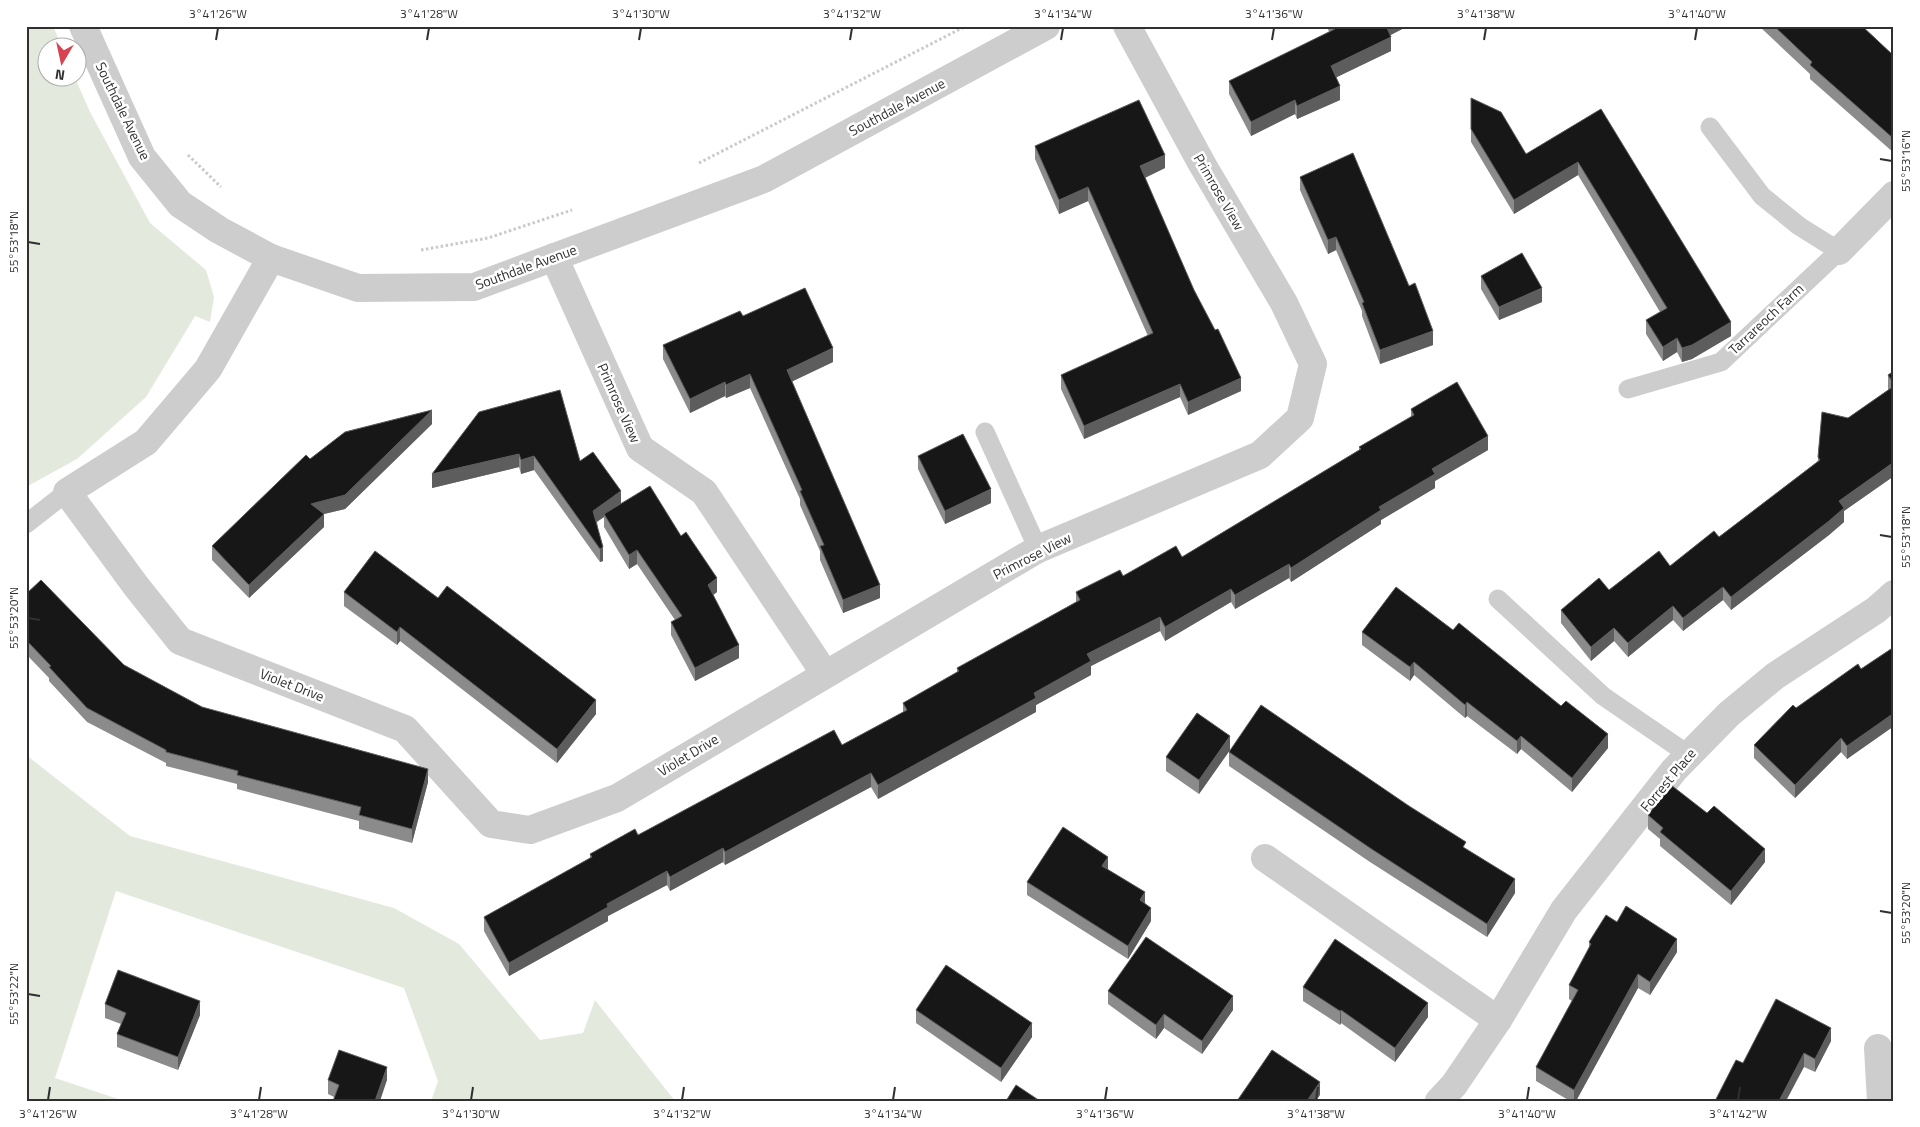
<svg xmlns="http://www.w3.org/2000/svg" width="1920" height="1127" viewBox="0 0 1920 1127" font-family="'Titillium Web',sans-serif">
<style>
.green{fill:#e4e9dd}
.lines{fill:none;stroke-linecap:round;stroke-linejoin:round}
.path{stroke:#cacaca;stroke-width:3;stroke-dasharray:2.5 2.5;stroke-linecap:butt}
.lane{stroke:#cdcdcd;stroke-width:19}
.street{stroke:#cdcdcd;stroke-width:28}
.wall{fill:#8b8b8b}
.shaded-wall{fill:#5d5d5d}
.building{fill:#171717;stroke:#5d5d5d}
.ticks{fill:none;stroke:#303030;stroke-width:2}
.labels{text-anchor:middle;stroke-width:5;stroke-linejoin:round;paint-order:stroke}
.street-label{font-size:14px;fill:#303030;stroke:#fff}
.neatline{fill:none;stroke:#303030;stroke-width:2}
.ticks-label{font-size:12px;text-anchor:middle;fill:#303030}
</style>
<rect width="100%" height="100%" fill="#fff"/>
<g class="green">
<polygon points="26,26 53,26 62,47 48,48 48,78 75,78 90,112 150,223 206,270 214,297 210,322 195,316 146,397 77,459 26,487"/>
<polygon points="26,755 130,836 394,908 459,944 540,1040 583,1033 595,1000 675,1101 431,1101 438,1081 404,988 116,891 55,1078 124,1101 26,1101"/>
</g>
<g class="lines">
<g class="path">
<polyline points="188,155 221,187"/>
<polyline points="699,163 966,26"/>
<polyline points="421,250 488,238 572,210"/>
</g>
<g class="lane">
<polyline points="1628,389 1721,362 1839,251 1799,226 1762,196 1710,127"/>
<polyline points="985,432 1038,549"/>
<polyline points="26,524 67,492"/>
<polyline points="1498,599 1603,696 1689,755"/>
</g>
<g class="street">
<polyline points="83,26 142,157 180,204 219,230 271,258 358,288 474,287 764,179 1046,26"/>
<polyline points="1839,251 1894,195"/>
<polyline points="554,257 640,448 704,492 825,674"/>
<polyline points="271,258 208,369 146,442 67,492 136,586 180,641 405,729 491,824 530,830 617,798 1038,549 1260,455 1300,418 1313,364 1284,303 1202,164 1127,26"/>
<polyline points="1265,858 1498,1020"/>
<polyline points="1878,1048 1881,1101"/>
<polyline points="1439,1101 1454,1085 1498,1020 1564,910 1674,770 1729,714 1775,676 1876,610 1894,594"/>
</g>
</g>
<g class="wall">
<polygon points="1327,26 1408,26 1390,35 1391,51 1336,77 1340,100 1297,119 1295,114 1251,136 1229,94 1229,81 1329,32"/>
<polygon points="1759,26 1862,26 1894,56 1894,153 1810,79 1810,74"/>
<polygon points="1471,98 1526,154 1601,109 1731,336 1692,359 1682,362 1677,352 1663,361 1646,334 1646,320 1660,312 1578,175 1514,214 1471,142"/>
<polygon points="1035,146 1165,168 1145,178 1194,290 1241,391 1188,415 1180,397 1084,439 1061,389 1061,375 1148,336 1088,201 1059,214 1035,159"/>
<polygon points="1300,177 1433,345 1380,364 1362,316 1362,311 1336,250 1328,254 1300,190"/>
<polygon points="1481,276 1542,302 1499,320 1481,289"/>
<polygon points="743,316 833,362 792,381 880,598 843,613 820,560 820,551 800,505 800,499 750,388 726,398 725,396 690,413 663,359 663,345"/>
<polygon points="1894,371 1894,476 1844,511 1844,522 1829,535 1731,610 1723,600 1683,631 1673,620 1628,657 1614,641 1591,661 1561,623 1561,610 1609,590 1670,566 1719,537 1818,461 1818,457 1848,418 1888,390 1888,375"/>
<polygon points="1411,409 1488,450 1435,481 1435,488 1381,520 1381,524 1291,582 1289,578 1235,609 1231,602 1165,641 1160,631 1091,666 1091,675 1036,705 1036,712 878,799 871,787 725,865 723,862 670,891 667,885 608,916 608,921 509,976 484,931 484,917 590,858 590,854 638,835 842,745 903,712 903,703 957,673 957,668 1076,602 1076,592 1182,557 1359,450 1359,447 1411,417"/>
<polygon points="479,412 580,461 621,503 681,536 717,592 713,595 739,658 695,681 671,635 671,622 675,620 637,564 629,569 604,527 604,517 597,522 603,561 600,562 534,470 521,474 519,467 432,488"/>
<polygon points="432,424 345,509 324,514 324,527 249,598 212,560 212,546 310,459"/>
<polygon points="918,456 991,503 945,524 918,469"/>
<polygon points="344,592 438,598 596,714 557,763 400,641 397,645 344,606"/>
<polygon points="26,594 124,665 202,707 428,782 412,843 359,829 359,821 237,789 237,784 166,766 166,763 87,722 49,681 49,678 26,654"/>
<polygon points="1362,632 1608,748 1572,792 1521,749 1517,754 1467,716 1465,718 1414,675 1410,681 1362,645"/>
<polygon points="1894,647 1894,726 1847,759 1841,752 1795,798 1754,758 1754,745 1796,708 1861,669"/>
<polygon points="1230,750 1199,794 1166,771 1166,757"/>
<polygon points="1229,752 1466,849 1515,893 1487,937 1370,862 1229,766"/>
<polygon points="1648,815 1765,862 1731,905 1660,846 1660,839 1648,829"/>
<polygon points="1108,869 1151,921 1128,959 1027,895 1027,882"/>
<polygon points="1617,922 1677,952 1650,995 1638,988 1576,1101 1570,1101 1536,1081 1536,1067 1572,1001 1569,999 1569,985 1589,949 1589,942"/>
<polygon points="1303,987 1428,1017 1395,1062 1341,1023 1340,1025 1303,1001"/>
<polygon points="1108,991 1233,1010 1202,1054 1164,1028 1156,1039 1108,1004"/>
<polygon points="105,1004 200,1015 178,1070 117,1047 117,1034 121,1024 105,1018"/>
<polygon points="916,1010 1032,1037 1001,1082 916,1023"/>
<polygon points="1831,1041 1815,1072 1804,1067 1743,1063"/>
<polygon points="328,1080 387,1080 334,1097 328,1094"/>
</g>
<g class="shaded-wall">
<polygon points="1385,26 1408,26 1385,38"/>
<polygon points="1391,37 1391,51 1331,80 1331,66"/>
<polygon points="1340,86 1340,100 1297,119 1297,106"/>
<polygon points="1295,100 1295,114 1251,136 1251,122"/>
<polygon points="1165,155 1165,168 1140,180 1140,166"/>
<polygon points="1578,162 1578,175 1514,214 1514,200"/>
<polygon points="1088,187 1088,201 1059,214 1059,200"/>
<polygon points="1336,237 1336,250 1328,254 1328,240"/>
<polygon points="1542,288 1542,302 1499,320 1499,307"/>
<polygon points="1731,322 1731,336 1692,359 1682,362 1682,348"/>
<polygon points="1433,331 1433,345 1380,364 1380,350"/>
<polygon points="1677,338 1677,352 1663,361 1663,347"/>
<polygon points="833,348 833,362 787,384 787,370"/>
<polygon points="750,374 750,388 726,398 726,385"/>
<polygon points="1241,378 1241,391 1188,415 1188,402"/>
<polygon points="725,382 725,396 690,413 690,399"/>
<polygon points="1180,384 1180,397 1084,439 1084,426"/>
<polygon points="432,410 432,424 345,509 311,517 311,504"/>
<polygon points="1488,436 1488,450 1435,481 1435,488 1381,520 1381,524 1291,582 1291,568 1379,507 1432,469"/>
<polygon points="519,454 519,467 432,488 432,474"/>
<polygon points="534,456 534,470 521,474 521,460"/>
<polygon points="1894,462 1894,476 1844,511 1844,522 1829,535 1731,610 1731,597 1839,501"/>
<polygon points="991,489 991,503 945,524 945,511"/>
<polygon points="621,491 621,505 604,514 604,517 593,524 593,511"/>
<polygon points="324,514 324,527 249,598 249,585"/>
<polygon points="603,547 603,561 600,562 600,549"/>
<polygon points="637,550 637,564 629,569 629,555"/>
<polygon points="1289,564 1289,578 1235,609 1235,595"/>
<polygon points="717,578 717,592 708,599 708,585"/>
<polygon points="880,585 880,598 843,613 843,600"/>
<polygon points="1723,587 1723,600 1683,631 1683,618"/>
<polygon points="1231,589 1231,602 1165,641 1165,627"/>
<polygon points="1673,606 1673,620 1628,657 1628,643"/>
<polygon points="1160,617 1160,631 1091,666 1091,675 1036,705 1036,712 878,799 878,785 1034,693 1087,654"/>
<polygon points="400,627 400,641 397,645 397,632"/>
<polygon points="1614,628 1614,641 1591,661 1591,647"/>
<polygon points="739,645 739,658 695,681 695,668"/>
<polygon points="1414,662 1414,675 1410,681 1410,667"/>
<polygon points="596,700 596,714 557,763 557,749"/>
<polygon points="1467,702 1467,716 1465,718 1465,705"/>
<polygon points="1894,713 1894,726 1847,759 1847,746"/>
<polygon points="1608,734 1608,748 1572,792 1572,778"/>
<polygon points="1230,736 1230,750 1199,794 1199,780"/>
<polygon points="1521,736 1521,749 1517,754 1517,741"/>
<polygon points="1841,738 1841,752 1795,798 1795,785"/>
<polygon points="428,769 428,782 412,843 412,829"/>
<polygon points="871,773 871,787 725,865 725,852"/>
<polygon points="723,848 723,862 670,891 670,877"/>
<polygon points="1765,849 1765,862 1731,905 1731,891"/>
<polygon points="1108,857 1108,870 1102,866"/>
<polygon points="667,871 667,885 608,916 608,921 509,976 509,963 607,904"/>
<polygon points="1515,879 1515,893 1487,937 1487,924"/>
<polygon points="1145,892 1145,906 1140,900"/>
<polygon points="1151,908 1151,921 1128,959 1128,946"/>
<polygon points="1677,939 1677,952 1650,995 1650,982"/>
<polygon points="1638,974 1638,988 1576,1101 1574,1101 1574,1090"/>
<polygon points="1233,996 1233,1010 1202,1054 1202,1041"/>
<polygon points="200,1001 200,1015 178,1070 178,1057"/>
<polygon points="1428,1003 1428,1017 1395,1062 1395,1048"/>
<polygon points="1341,1010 1341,1023 1340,1025 1340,1011"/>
<polygon points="1164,1014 1164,1028 1156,1039 1156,1025"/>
<polygon points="1032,1023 1032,1037 1001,1082 1001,1068"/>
<polygon points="1831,1028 1831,1041 1815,1072 1815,1059"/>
<polygon points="1804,1053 1804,1067 1786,1101 1779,1101"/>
<polygon points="387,1067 387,1080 380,1101 375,1101"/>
<polygon points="1320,1082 1320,1095 1316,1101 1307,1101"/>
</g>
<g class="building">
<polygon points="1333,26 1386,26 1391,37 1331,66 1340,86 1297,106 1295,100 1251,122 1229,81 1335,29"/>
<polygon points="1774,26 1862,26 1894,56 1894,139 1810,65 1812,62"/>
<polygon points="1471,98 1501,112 1526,154 1601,109 1731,322 1692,345 1682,348 1677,338 1663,347 1646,320 1667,308 1578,162 1514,200 1471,129"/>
<polygon points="1139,100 1165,155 1140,166 1194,290 1215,330 1218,329 1241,378 1188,402 1180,384 1084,426 1061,375 1153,333 1088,187 1059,200 1035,146"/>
<polygon points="1353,153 1409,286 1415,283 1433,331 1380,350 1362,303 1364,302 1336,237 1328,240 1300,177"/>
<polygon points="1522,253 1542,288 1499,307 1481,276"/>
<polygon points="805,288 833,348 787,370 880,585 843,600 820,546 824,545 800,491 802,490 750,374 726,385 725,382 690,399 663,345 740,311 743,316"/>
<polygon points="1894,371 1894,384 1888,375"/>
<polygon points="1457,382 1488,436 1432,469 1435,474 1379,507 1381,510 1291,568 1289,564 1235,595 1231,589 1165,627 1160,617 1087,654 1091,661 1034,693 1036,698 878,785 871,773 725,852 723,848 670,877 667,871 607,904 608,907 509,963 484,917 592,857 590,854 635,829 638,835 834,730 842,745 907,710 903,703 959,671 957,668 1080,600 1076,592 1120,570 1123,576 1176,546 1182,557 1361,449 1359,447 1414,415 1411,409"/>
<polygon points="1894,386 1894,462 1839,501 1844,508 1829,521 1731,597 1723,587 1683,618 1673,606 1628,643 1614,628 1591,647 1561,610 1599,578 1609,590 1659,551 1670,566 1714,531 1719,537 1820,460 1818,457 1822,412 1848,418"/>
<polygon points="560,390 580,461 593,452 621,491 593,511 603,547 600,549 534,456 521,460 519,454 432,474 479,412"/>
<polygon points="432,410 345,495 311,504 324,514 249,585 212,546 306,455 310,459 345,432"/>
<polygon points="963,434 991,489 945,511 918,456"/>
<polygon points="650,486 681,536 686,532 717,578 708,585 739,645 695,668 671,622 682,616 637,550 629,555 604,514"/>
<polygon points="375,551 438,598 447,586 596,700 557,749 400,627 397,632 344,592"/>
<polygon points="41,580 124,665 202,707 428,769 412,829 359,815 361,807 237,775 238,771 166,752 166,750 87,708 49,667 51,666 26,640 26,594"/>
<polygon points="1396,587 1453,630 1459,623 1561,706 1566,701 1608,734 1572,778 1521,736 1517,741 1467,702 1465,705 1414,662 1410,667 1362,632"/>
<polygon points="1894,647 1894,713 1847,746 1841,738 1795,785 1754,745 1793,705 1796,708 1858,664 1861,669"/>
<polygon points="1261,705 1409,806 1466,842 1463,847 1515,879 1487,924 1370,848 1229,752"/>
<polygon points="1197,713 1230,736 1199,780 1166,757"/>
<polygon points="1671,785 1707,813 1714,806 1765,849 1731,891 1660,832 1663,828 1648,815"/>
<polygon points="1063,827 1108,857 1102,866 1145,892 1140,900 1151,908 1128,946 1027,882"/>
<polygon points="1626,906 1677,939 1650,982 1638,974 1574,1090 1536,1067 1578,990 1569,985 1591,944 1589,942 1606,915 1617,922"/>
<polygon points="1146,937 1233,996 1202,1041 1164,1014 1156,1025 1108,991"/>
<polygon points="1335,939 1428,1003 1395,1048 1341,1010 1340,1011 1303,987"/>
<polygon points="946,965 1032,1023 1001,1068 916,1010"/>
<polygon points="118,970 200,1001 178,1057 117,1034 126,1013 105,1004"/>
<polygon points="1776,999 1831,1028 1815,1059 1804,1053 1779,1101 1715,1101 1736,1060 1743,1063"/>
<polygon points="339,1050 387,1067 375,1101 333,1101 339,1085 328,1080"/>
<polygon points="1272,1050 1320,1082 1307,1101 1237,1101"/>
<polygon points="1016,1085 1040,1101 1006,1101"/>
</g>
<path class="ticks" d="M 216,40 L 218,28M 427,40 L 429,28M 639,40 L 641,28M 850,40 L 852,28M 1061,40 L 1063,28M 1272,40 L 1274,28M 1484,40 L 1486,28M 1695,40 L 1697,28M 1880,159 L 1892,161M 28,242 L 40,244M 1880,535 L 1892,537M 28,618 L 40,620M 1880,911 L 1892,913M 28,994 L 40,996M 48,1100 L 50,1087M 259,1100 L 261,1087M 471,1100 L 473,1087M 682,1100 L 684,1087M 893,1100 L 895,1087M 1105,1100 L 1107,1087M 1316,1100 L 1318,1087M 1527,1100 L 1529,1087M 1738,1100 L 1740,1087"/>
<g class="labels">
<g class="street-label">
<text transform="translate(897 107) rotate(-28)" y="5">Southdale Avenue</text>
<text transform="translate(123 111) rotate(64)" y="5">Southdale Avenue</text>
<text transform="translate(1219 192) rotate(60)" y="5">Primrose View</text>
<text transform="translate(526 267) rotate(-20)" y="5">Southdale Avenue</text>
<text transform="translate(1766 319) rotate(-43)" y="5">Tarrareoch Farm</text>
<text transform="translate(619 403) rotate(66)" y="5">Primrose View</text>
<text transform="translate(1032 556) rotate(-27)" y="5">Primrose View</text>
<text transform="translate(292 685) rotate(21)" y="5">Violet Drive</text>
<text transform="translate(688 755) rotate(-31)" y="5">Violet Drive</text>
<text transform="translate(1668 780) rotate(-50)" y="5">Forrest Place</text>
</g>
</g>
<rect width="1920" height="1127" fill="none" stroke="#ffffff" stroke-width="55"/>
<g transform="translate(62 62) rotate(189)"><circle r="24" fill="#ffffff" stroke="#acacac"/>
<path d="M0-4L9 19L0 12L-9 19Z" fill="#d64452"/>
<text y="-8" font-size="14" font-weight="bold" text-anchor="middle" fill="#303030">N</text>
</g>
<rect x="28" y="28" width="1864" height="1072" class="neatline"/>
<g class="ticks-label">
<text x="218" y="18">3°41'26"W</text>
<text x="429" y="18">3°41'28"W</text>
<text x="641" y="18">3°41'30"W</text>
<text x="852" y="18">3°41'32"W</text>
<text x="1063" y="18">3°41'34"W</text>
<text x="1274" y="18">3°41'36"W</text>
<text x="1486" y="18">3°41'38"W</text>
<text x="1697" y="18">3°41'40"W</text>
<text transform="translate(1906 161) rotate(-90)" y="4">55°53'16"N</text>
<text transform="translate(14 242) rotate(-90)" y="4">55°53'18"N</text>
<text transform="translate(1906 537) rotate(-90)" y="4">55°53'18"N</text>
<text transform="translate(14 618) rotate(-90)" y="4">55°53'20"N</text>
<text transform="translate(1906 913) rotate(-90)" y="4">55°53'20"N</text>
<text transform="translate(14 994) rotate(-90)" y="4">55°53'22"N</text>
<text x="48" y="1118">3°41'26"W</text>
<text x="259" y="1118">3°41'28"W</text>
<text x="471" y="1118">3°41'30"W</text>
<text x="682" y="1118">3°41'32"W</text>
<text x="893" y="1118">3°41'34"W</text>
<text x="1105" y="1118">3°41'36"W</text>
<text x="1316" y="1118">3°41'38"W</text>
<text x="1527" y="1118">3°41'40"W</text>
<text x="1738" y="1118">3°41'42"W</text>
</g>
</svg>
